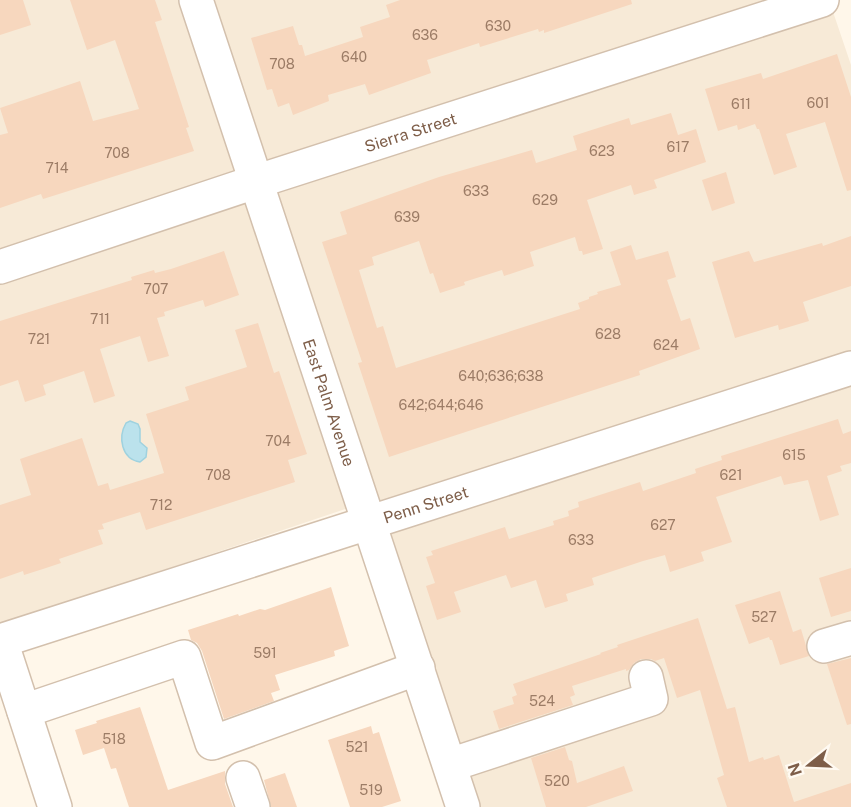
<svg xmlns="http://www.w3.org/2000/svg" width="851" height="807" viewBox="0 0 851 807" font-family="'Public Sans',sans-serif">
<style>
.residential{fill:#f7ead7}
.water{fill:#bbe2ec;stroke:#9fd2df;stroke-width:1.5}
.building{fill:#f7d7be}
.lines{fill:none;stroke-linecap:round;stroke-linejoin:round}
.minor-casing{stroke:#d3c0ad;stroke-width:36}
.minor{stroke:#fff;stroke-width:33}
.labels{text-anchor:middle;stroke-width:4.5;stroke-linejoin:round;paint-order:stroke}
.number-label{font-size:14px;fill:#9c7c66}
.street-label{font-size:16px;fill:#7e5e49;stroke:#fffaf2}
</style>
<rect width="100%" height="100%" fill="#fff7ea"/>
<polygon class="residential" points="0,0 829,0 851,65 851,807 479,807 378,498 0,625"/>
<path class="water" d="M 130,421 L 138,424 L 140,429 L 140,442 L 147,448 L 146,457 L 140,462 C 121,459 118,437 126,423 Z"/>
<g class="building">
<polygon points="0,0 23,0 31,25 0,35"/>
<polygon points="70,0 155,0 162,20 155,22 189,127 186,128 194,151 59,194 43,199 41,194 0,208 0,135 8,133 0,108 80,81 93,121 139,109 115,40 87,50"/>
<polygon points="400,0 631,0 632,4 544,33 544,30 539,32 538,29 480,47 479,43 427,60 431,73 369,95 365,84 328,95 329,101 293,115 289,103 278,107 272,89 267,90 251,38 293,26 299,45 302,45 305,56 363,37 360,27 390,17 386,5"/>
<polygon points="837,54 851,97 851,190 847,191 825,122 786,134 797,167 774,175 759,129 757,129 755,124 738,130 737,125 718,131 705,89 761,73 763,79"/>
<polygon points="671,113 678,135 696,129 706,162 654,180 657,188 634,195 631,185 587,200 603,249 583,255 582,251 579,251 575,237 530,252 534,266 504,276 502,270 464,282 465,285 440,293 433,273 430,274 419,241 372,257 374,265 359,270 377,328 383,326 396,368 580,309 578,303 589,299 589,297 598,294 597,292 621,285 610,252 631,245 636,260 668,251 676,277 667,280 681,321 690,318 700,349 639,371 640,375 389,457 358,363 362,362 322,242 347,234 340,212 439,177 532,150 536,163 577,150 573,136 629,118 631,125"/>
<polygon points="726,172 735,203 712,211 702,180"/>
<polygon points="851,236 851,286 803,302 809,321 779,330 778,325 735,338 712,262 749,251 754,262 822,243 823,246"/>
<polygon points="224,251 239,295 205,307 203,300 164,312 165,316 157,318 169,356 148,362 140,336 100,349 115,396 94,403 84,371 43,385 46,395 25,402 18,380 0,386 0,321 132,280 131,277 154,270 155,273 171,269"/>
<polygon points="258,323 274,373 279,371 307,454 288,460 295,482 146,530 140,512 102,524 104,529 98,530 103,544 59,559 61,563 43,569 24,575 23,571 0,579 0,505 31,495 20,459 82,438 98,486 108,483 110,490 164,473 146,414 189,400 185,387 247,367 235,330"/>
<polygon points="838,419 843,434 851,431 851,463 840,466 842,471 827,476 839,515 820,521 808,480 784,485 781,476 716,497 732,542 701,552 704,561 670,572 665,555 643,561 592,578 594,585 566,594 568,601 545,608 536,580 511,588 506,575 454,592 461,612 437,620 426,586 435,583 426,557 433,555 431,551 505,527 509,539 554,525 553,521 569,516 568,511 579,507 578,502 640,482 643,491 696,473 695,469 722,460 721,456"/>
<polygon points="851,568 851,611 831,617 819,578"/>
<polygon points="331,587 349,646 334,651 335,656 275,675 280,690 271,693 274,701 224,719 202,651 197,643 191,640 188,630 238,614 239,616 260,609 265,610"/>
<polygon points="780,591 793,632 801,629 809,656 780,665 772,640 770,640 769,637 749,644 735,605"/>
<polygon points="698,618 727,709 735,707 749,762 763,757 764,760 779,755 794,802 851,783 851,807 727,807 717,778 724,775 700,690 677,698 664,658 655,661 651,659 641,659 634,663 629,670 626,671 626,669 572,686 575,695 570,697 573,705 499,729 493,711 514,704 512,697 517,695 513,684 601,654 600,653 618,647 617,645"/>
<polygon points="851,658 851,724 847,725 827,664"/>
<polygon points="140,707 168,790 225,771 225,784 233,807 129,807 116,768 111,769 104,748 83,755 75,730 97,723 96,721"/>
<polygon points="371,726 373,734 379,732 401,801 382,807 350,807 328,740"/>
<polygon points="565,747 569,760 572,761 577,783 624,766 633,791 586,807 546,807 531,758"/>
<polygon points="285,773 297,807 271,807 264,780"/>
</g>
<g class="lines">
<g class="minor-casing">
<g id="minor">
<path id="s1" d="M 196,0 L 463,807"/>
<path id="s2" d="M 0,267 L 255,182 L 822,0"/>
<path id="s3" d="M 0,641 L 851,368"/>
<polyline points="1,641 55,807"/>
<polyline points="824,646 851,638"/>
<polyline points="24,711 184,657 212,743 418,668"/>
<polyline points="450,765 651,699 646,677"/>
<polyline points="243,778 253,807"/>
</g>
</g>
<use href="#minor" class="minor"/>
</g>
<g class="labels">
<g class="number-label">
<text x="498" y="31">630</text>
<text x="425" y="40">636</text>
<text x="354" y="62">640</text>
<text x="282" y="69">708</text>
<text x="818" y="108">601</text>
<text x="741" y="109">611</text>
<text x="678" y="152">617</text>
<text x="602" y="156">623</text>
<text x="117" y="158">708</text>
<text x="57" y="173">714</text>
<text x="476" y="196">633</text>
<text x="545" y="205">629</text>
<text x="407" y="222">639</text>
<text x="156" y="294">707</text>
<text x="100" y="324">711</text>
<text x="608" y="339">628</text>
<text x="39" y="344">721</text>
<text x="666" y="350">624</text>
<text x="501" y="381">640;636;638</text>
<text x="441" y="410">642;644;646</text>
<text x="278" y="446">704</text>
<text x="794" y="460">615</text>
<text x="218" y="480">708</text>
<text x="731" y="480">621</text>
<text x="161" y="510">712</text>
<text x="663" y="530">627</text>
<text x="581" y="545">633</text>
<text x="764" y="622">527</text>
<text x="265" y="658">591</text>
<text x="542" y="706">524</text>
<text x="114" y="744">518</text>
<text x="357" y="752">521</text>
<text x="557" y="786">520</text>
<text x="371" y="795">519</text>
</g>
<g class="street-label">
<text dy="6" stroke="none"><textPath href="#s2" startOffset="432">Sierra Street</textPath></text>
<text dy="6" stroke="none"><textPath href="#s1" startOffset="424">East Palm Avenue</textPath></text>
<text dy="6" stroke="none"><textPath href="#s3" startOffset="447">Penn Street</textPath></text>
</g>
</g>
<g transform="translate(809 765) rotate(252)" stroke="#fffaf2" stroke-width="4.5" paint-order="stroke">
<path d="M0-4.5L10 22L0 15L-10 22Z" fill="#7e5e49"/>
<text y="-9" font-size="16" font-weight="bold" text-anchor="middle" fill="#7e5e49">N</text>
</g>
</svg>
